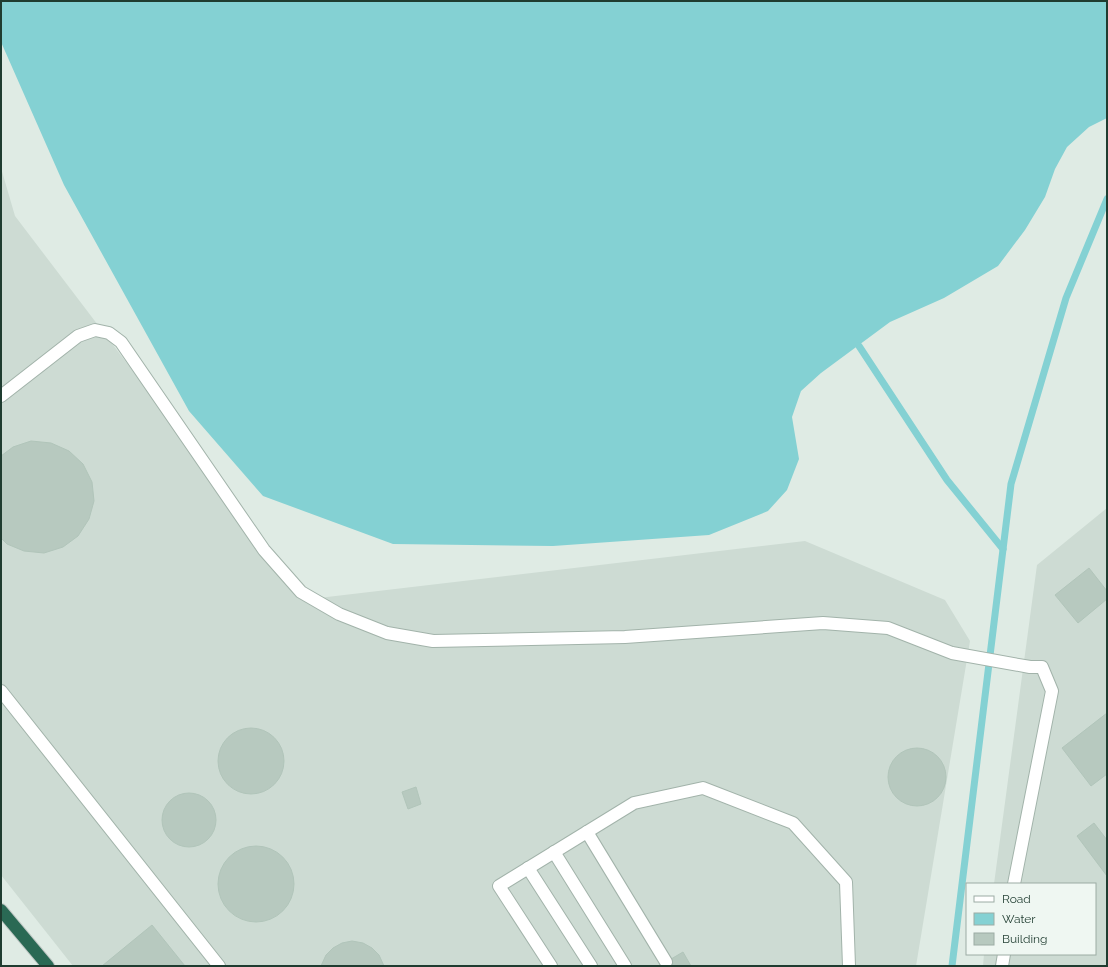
<svg xmlns="http://www.w3.org/2000/svg" width="1108" height="967" viewBox="0 0 1108 967" font-family="Raleway,sans-serif">
<style>
.built{fill:#cddbd3}
.water{fill:#84d1d3}
.lines{fill:none;stroke-linecap:round;stroke-linejoin:round}
.stream{stroke:#84d1d3;stroke-width:7}
.building{fill:#b7c9bf;stroke:#b1c5ba}
.minor-casing{stroke:#a2b3aa;stroke-width:14}
.highway-casing{stroke:#c0c8c5;stroke-width:14}
.minor{stroke:#fff;stroke-width:12}
.highway{stroke:#2a6954;stroke-width:12}
</style>
<rect width="100%" height="100%" fill="#dfebe4"/>
<g class="built">
<polygon points="1,168 15,216 247,521 310,599 805,541 945,600 970,641 916,966 73,966 1,875"/>
<polygon points="1107,508 1107,966 983,966 984,954 1095,954 1095,884 994,884 1037,565"/>
</g>
<polygon class="water" points="1,1 1107,1 1107,118 1089,127 1067,147 1055,169 1045,197 1025,230 998,266 944,298 890,322 821,373 801,391 792,417 799,459 787,490 768,511 709,535 553,546 393,544 263,496 189,411 64,185 1,42"/>
<g class="lines">
<g class="stream">
<polyline points="859,346 947,480 1003,549"/>
<polyline points="952,966 1011,484 1066,298 1107,199"/>
</g>
</g>
<g class="building">
<polygon points="31,441 51,443 69,451 83,464 92,482 94,501 89,519 78,536 63,547 44,553 24,551 7,544 1,538 1,456 13,447"/>
<polygon points="1089,568 1107,591 1107,599 1078,623 1055,595"/>
<polygon points="1107,713 1107,774 1091,786 1062,748"/>
<circle cx="251" cy="761" r="33"/>
<circle cx="917" cy="777" r="29"/>
<polygon points="416,787 421,804 408,809 402,792"/>
<circle cx="189" cy="820" r="27"/>
<polygon points="1094,823 1107,840 1107,876 1077,836"/>
<circle cx="256" cy="884" r="38"/>
<polygon points="152,925 185,966 102,966"/>
<polygon points="352,941 363,943 372,948 379,955 384,966 321,966 326,955 333,948 342,943"/>
<polygon points="683,952 691,966 659,966 666,962"/>
</g>
<g class="lines">
<g class="minor-casing">
<g id="minor">
<polyline points="1,396 78,336 95,330 109,333 121,342 264,550 301,592 339,614 387,633 433,641 625,637 823,623 888,628 952,653 1030,667 1042,667 1052,691 1014,884"/>
<polyline points="1,691 219,966"/>
<polyline points="587,832 666,962"/>
<polyline points="554,852 625,966"/>
<polyline points="528,868 591,966"/>
<polyline points="551,966 499,886 634,803 703,788 793,823 846,882 849,966"/>
<polyline points="1002,966 1004,954"/>
</g>
</g>
<g class="highway-casing">
<polyline id="highway" points="1,910 48,966"/>
</g>
<use href="#minor" class="minor"/>
<use href="#highway" class="highway"/>
</g>
<rect width="1108" height="967" fill="none" stroke="#1f3c30" stroke-width="4"/>
<rect x="966" y="883" width="130" height="72" fill="#eff7f2" stroke="#9caca4"/>
<rect x="974" y="896" width="20" height="6" fill="#ffffff" stroke="#9caca4"/>
<text x="1002" y="903" font-size="12" fill="#1f3c30">Road</text>
<rect x="974" y="913" width="20" height="12" fill="#84d1d3" stroke="#9caca4"/>
<text x="1002" y="923" font-size="12" fill="#1f3c30">Water</text>
<rect x="974" y="933" width="20" height="12" fill="#b7c9bf" stroke="#9caca4"/>
<text x="1002" y="943" font-size="12" fill="#1f3c30">Building</text>
</svg>
